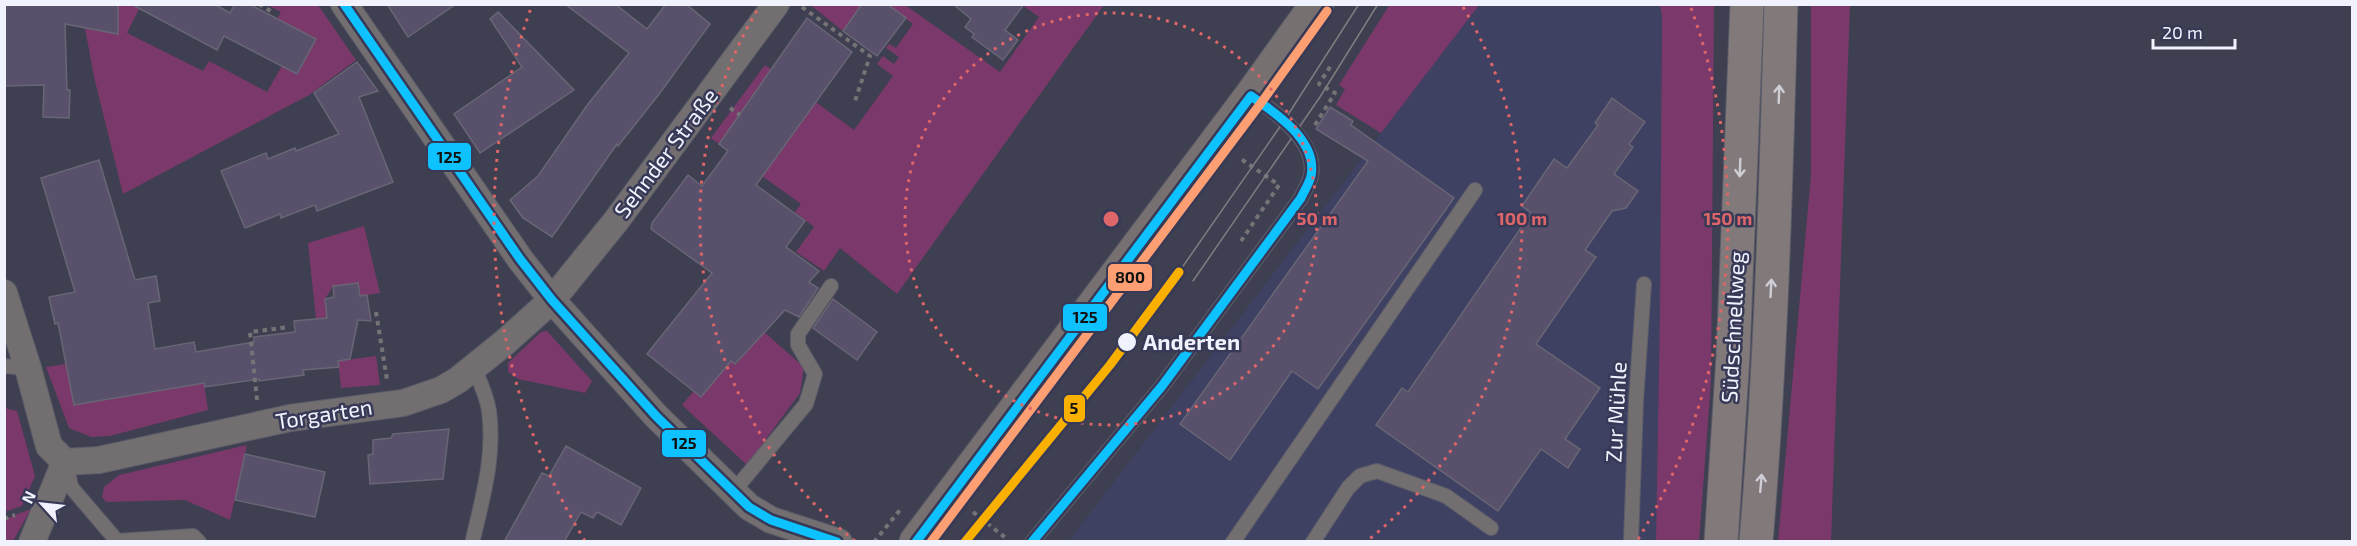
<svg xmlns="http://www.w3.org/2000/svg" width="2357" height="546" viewBox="0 0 2357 546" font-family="'Exo 2',sans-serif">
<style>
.built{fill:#3e4162}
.green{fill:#7b396b}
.building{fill:#59516c;stroke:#686675;stroke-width:1.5}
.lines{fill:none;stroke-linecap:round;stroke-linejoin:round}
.service-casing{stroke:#5c5d6a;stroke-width:16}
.minor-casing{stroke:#5c5d6a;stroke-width:28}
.secondary-casing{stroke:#5c5d6a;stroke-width:35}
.trunk-casing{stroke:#5c5d6a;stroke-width:35}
.path{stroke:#767377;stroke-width:4;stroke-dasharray:4.5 4.5;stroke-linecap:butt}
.service{stroke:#736e6f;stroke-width:14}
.minor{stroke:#736e6f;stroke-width:26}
.secondary{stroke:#767071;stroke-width:33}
.trunk{stroke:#827a7a;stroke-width:33}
.tram{stroke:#7f7c82;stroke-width:1.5}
.bus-1-casing{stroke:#373957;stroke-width:14}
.bus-2-casing{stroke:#373957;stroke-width:14}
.bus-1{stroke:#0dc2ff;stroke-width:9}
.bus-2{stroke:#fd9f72;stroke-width:9}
.tram-1-casing{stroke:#373957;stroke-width:14}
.tram-1{stroke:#f9b000;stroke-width:9}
.oneway{stroke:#cfced6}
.ring{fill:none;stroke:#de6568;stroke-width:3;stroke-dasharray:3 6}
.stop-dot{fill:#f0f2fd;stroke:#373957;stroke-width:2}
.labels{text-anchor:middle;stroke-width:5;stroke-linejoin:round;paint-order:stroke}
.street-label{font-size:22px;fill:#f0f2fd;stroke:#373957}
.stop-label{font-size:22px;font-weight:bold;fill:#f0f2fd;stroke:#373957;text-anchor:start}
.centre{fill:#de6568;stroke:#373957;stroke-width:3}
.ring-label{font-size:18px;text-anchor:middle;font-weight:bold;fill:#de6568;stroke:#373957;stroke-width:5;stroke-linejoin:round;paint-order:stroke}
.line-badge{stroke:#373957;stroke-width:2}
.pale-badge-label{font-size:16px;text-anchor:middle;font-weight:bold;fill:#111}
</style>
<rect width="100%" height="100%" fill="#3e3f50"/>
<polygon class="built" points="1479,5 1660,5 1662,16 1660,312 1656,541 1068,542"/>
<g class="green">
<polygon points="809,4 862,5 843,31"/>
<polygon points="1390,4 1479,5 1381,133 1336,105 1345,89 1339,85"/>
<polygon points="118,5 141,5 127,33 203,71 209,61 267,92 282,66 297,74 315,39 277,19 281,12 267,5 318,5 356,60 309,95 123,194 94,77 85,28 118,34"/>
<polygon points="887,5 905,5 1000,72 1039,17 1022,5 1104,5 897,294 840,248 824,271 796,252 814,227 795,212 801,204 762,176 762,84 719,144 711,138 765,65 854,130 893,76 877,64 883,56 894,64 899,57 886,48 889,44 896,48 913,24"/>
<polygon points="1660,5 1714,5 1711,382 1699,541 1656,541 1660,312 1662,16"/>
<polygon points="1811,5 1850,5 1831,541 1778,541 1811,175"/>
<polygon points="364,226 380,293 360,296 333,286 325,299 328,331 316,319 308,243"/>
<polygon points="547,331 592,381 585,393 518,379 508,372 508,363 541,332"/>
<polygon points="764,332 804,367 800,393 747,465 682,405 694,391 703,394 730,360 736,364"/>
<polygon points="376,356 380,385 341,388 338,361"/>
<polygon points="67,364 204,383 208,410 110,436 91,437 69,428 46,367"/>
<polygon points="5,408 17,411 35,476 22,506 5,512"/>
<polygon points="247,445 230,520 185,500 106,502 102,497 104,487 119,475"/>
<polygon points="31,509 13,541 5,541 5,519"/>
</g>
<g class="building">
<polygon points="4,4 118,4 118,34 65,24 67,90 70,90 69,118 43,117 44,85 4,86"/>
<polygon points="131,4 214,4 230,13 235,4 249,4 316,39 297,74 224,36 217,50"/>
<polygon points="387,4 456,4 408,37"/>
<polygon points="565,4 615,4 647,29 666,4 686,4 710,24 660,93 618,146 617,144 552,237 523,218 510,200 538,176 588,104 629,53"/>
<polygon points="862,4 887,4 906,18 877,56 843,31"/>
<polygon points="953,4 1024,4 1005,30 1018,40 1003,60 972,37 974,34 965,27 971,19"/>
<polygon points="498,12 574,90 480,153 454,114 522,67 490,19"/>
<polygon points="807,18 852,52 756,185 805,221 786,247 819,271 809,282 818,288 799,317 785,310 735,364 731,361 701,397 647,354 712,273 651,229 652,223 688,175 702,186 728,151 719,144"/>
<polygon points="357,62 378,91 359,97 393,182 317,211 315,205 281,218 280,214 245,228 221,171 266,153 268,159 295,148 296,151 339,134 314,93"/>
<polygon points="1612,98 1645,122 1629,144 1633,147 1614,174 1638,191 1626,208 1612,211 1585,250 1596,257 1536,344 1600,388 1565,439 1580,449 1568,468 1541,449 1498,511 1376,425 1402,388 1408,392 1531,213 1522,206 1554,159 1567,168 1598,125 1595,123"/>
<polygon points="1330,107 1353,121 1351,125 1454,198 1318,389 1292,371 1230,460 1180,424 1368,161 1316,129"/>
<polygon points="99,160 135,280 156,276 160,301 148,303 155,349 194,342 196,352 254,342 254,337 295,332 294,321 327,318 325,299 334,297 333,286 358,283 360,296 367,295 371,321 358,320 350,359 338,361 339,367 303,370 304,375 259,381 259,379 205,387 204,383 74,405 58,323 55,324 49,297 75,292 41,178"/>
<polygon points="833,299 877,332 857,360 813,328"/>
<polygon points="449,429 443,479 370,484 368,455 373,454 373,440 391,438 393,434"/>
<polygon points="566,446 641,488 621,525 597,512 593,518 581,512 564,542 504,542 542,473 549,476"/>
<polygon points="245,454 325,472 315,517 235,500"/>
</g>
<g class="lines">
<g class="service-casing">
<g id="service">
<polyline points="4,366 28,368"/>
<polyline points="67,467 71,487 118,542"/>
<polyline points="733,492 806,404 815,374 798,345 798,334 831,286"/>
<path d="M 473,539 C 483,497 495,455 489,411 C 487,396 480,382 474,368"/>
<polyline points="117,541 193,536 199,542"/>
<path d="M 1032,542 L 1162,386 L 1301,198 C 1304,191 1309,183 1311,176 C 1318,143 1276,112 1251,96"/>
<polyline points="1233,542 1475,190"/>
<polyline points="1313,542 1348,488 1360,476 1377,471 1446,496 1491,528"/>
<polyline points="1631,542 1636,401 1644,284"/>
</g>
</g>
<g class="minor-casing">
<g id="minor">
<polyline points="344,4 520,259 552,300 656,416 749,507 771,520 839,542"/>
<polyline points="4,293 28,368 49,446 65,462"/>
<polyline points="65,462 99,460 290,418 403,403 441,390 458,380 504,343 552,300 616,221 776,4"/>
<polyline points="32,542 65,462"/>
</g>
</g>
<g class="secondary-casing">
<polyline id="secondary" points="916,542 1251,96 1317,4"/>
</g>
<g class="trunk-casing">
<g id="trunk">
<polyline points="1721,542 1733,356 1747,4"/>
<path d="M 1756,542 C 1771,363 1776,184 1781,4"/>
</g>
</g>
<g class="path">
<polyline points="259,4 272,12"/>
<polyline points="802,7 870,56 855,101"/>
<polyline points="730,108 740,115"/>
<polyline points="1315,125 1335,93 1319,84 1332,64"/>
<polyline points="1241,241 1279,185 1241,159"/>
<polyline points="376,312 387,380"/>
<polyline points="257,400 250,332 289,327"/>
<polyline points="973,512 1007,539"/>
<polyline points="4,519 15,515"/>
<polyline points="874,542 900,510"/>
</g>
<use href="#service" class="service"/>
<use href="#minor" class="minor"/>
<use href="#secondary" class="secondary"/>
<use href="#trunk" class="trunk"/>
<g class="tram">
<polyline points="1179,272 1284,121 1359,4"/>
<polyline points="1193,281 1320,97 1378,4"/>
</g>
<g class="bus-1-casing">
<g id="bus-1">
<polyline points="344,4 520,259 552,300 656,416 749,507 771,520 837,542"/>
<path d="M 916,542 L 1251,96 C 1276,113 1318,141 1311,176 C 1309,184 1304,191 1301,198 L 1162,386 L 1032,542"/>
</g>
</g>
<g class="bus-2-casing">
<polyline id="bus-2" points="931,542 1261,103 1327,11"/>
</g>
<use href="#bus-1" class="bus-1"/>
<use href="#bus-2" class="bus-2"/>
<g class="tram-1-casing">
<polyline id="tram-1" points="965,542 1110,365 1179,272"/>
</g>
<use href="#tram-1" class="tram-1"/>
</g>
<defs><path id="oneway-shaft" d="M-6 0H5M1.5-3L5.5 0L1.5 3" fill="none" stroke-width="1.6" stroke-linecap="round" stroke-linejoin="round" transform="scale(1.5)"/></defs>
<g class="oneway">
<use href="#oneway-shaft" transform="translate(1779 94) rotate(-88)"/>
<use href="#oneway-shaft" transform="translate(1740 168) rotate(92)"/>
<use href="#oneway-shaft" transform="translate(1771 288) rotate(-87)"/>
<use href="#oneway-shaft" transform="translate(1761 483) rotate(-85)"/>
</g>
<g class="ring">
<circle cx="1111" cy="219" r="206"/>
<path d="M855 541A411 411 0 0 1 759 7M1463 7A411 411 0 0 1 1367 541"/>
<path d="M585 541A617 617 0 0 1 531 8M1691 8A617 617 0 0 1 1637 541"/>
</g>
<circle class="stop-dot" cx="1127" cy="342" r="10"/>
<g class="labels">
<g class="street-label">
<text transform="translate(666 153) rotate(-53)" y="8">Sehnder Straße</text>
<text transform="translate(1733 327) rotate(-87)" y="8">Südschnellweg</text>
<text transform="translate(1616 412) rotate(-87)" y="8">Zur Mühle</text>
<text transform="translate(324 414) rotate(-9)" y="8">Torgarten</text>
</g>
<g class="stop-label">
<text x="1143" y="350">Anderten</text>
</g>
</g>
<circle cx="1111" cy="219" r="9" class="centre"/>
<g class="ring-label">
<text x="1317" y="225">50 m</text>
<text x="1522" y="225">100 m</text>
<text x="1728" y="225">150 m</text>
</g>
<g class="line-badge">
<rect x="427" y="142" width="45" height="29" rx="6" fill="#0dc2ff"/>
<rect x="1107" y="263" width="46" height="29" rx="6" fill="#fd9f72"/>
<rect x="1062" y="303" width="46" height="29" rx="6" fill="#0dc2ff"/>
<rect x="1063" y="394" width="23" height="29" rx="6" fill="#f9b000"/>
<rect x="661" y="429" width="46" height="29" rx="6" fill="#0dc2ff"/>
</g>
<g class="pale-badge-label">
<text x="449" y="163">125</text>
<text x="1130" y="283">800</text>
<text x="1085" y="323">125</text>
<text x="1074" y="414">5</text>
<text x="684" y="449">125</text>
</g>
<rect width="2357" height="546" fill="none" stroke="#f0f2fd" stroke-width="12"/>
<g transform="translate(42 504) rotate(297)" stroke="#373957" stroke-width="4.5" paint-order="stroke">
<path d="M0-4.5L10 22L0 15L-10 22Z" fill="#f0f2fd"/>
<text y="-9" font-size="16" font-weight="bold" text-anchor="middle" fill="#f0f2fd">N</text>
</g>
<path d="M2153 39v9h82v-9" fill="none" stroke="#f0f2fd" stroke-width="3"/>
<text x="2162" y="39" font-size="18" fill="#f0f2fd" stroke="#373957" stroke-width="4.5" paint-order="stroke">20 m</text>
</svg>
